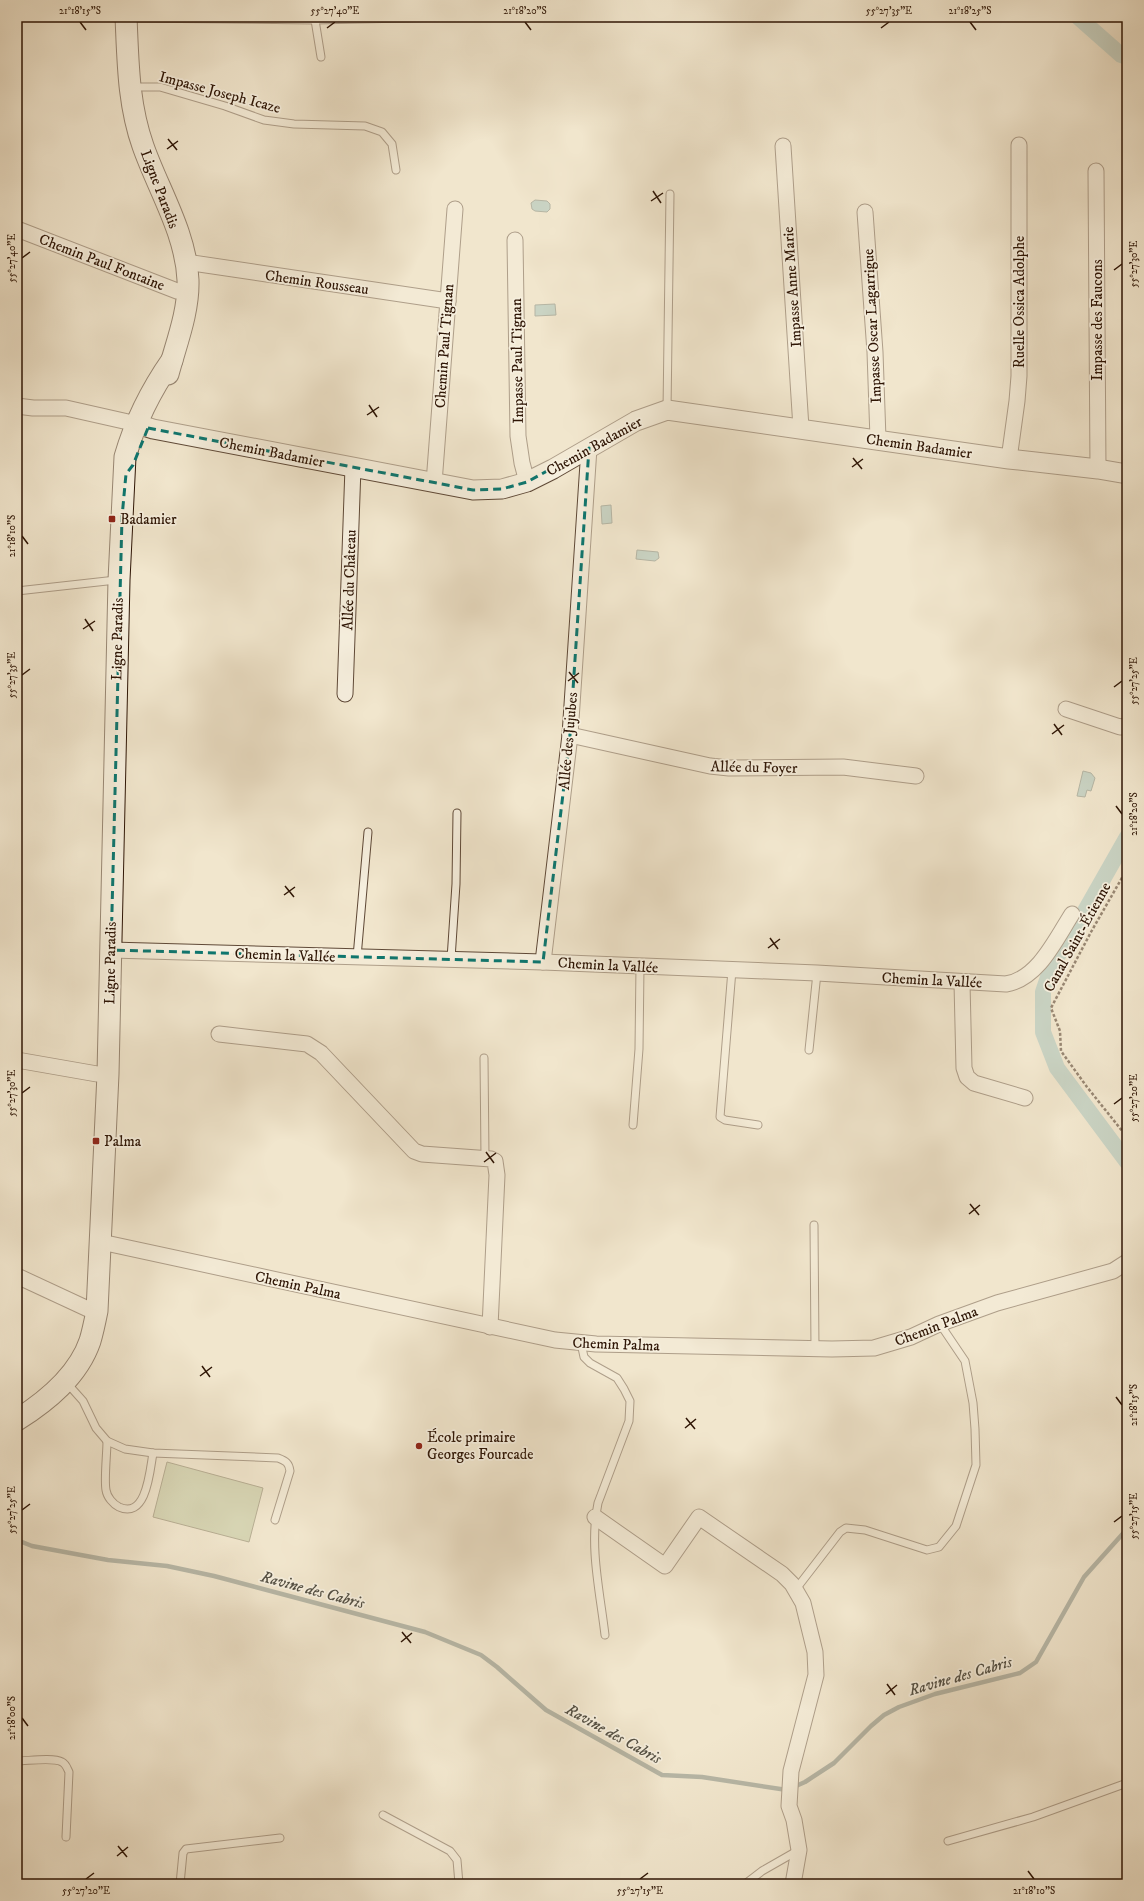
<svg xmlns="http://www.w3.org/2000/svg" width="1144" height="1901" viewBox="0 0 1144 1901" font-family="'IM FELL DW Pica',serif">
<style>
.green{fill:#bbc498;stroke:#746c4e}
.water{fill:#9bbfb9;stroke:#6f7b71}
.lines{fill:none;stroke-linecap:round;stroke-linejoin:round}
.stream{stroke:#6f7b71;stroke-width:4.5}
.canal{stroke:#9bbfb9;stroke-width:16}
.service-casing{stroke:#5f4937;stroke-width:9}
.minor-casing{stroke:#5f4937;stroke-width:17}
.tertiary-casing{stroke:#5f4937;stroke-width:21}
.secondary-casing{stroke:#2e1505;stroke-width:23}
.path{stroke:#2e1505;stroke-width:2.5;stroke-dasharray:3 2;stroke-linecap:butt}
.service{stroke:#f6efde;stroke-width:7}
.minor{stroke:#f6efde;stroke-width:15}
.tertiary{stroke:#f6efde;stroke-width:19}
.secondary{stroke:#f6efde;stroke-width:21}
.marked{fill:none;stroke:#0f766e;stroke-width:3;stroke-dasharray:8 5;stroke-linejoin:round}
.ticks{fill:none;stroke:#2e1505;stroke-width:1.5}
.poi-dot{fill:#8f2418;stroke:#f6efde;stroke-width:1.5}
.labels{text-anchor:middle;stroke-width:3.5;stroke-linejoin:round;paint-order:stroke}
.street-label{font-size:15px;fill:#2e1505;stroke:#f6efde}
.poi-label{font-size:15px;fill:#2e1505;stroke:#f6efde;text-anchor:start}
.water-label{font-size:16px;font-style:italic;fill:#545044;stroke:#f6efde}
.neatline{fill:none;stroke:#2e1505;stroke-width:1.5}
.ticks-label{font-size:10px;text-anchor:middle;fill:#2e1505}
</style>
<rect width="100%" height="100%" fill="#f1e6cd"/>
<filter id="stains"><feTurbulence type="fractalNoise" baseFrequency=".005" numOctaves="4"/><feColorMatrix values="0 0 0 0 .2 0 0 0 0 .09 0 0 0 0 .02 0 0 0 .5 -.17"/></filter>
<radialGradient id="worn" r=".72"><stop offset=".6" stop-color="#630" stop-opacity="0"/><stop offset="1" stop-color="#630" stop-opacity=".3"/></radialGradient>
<polygon class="green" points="167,1462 263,1488 249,1542 153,1517"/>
<g class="water">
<polygon points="535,200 547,201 550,204 550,209 547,212 535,211 532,209 531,203"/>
<polygon points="555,304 556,315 535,316 535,305"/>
<polygon points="611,505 612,523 602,524 601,506"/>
<polygon points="637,550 658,552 659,558 655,561 636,559"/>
<polygon points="1083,771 1091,773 1095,778 1091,791 1087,790 1085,797 1077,796"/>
</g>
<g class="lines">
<polyline class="stream" points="17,1540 32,1546 108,1560 167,1566 214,1576 425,1632 481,1655 497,1667 546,1710 662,1775 702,1777 787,1790 805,1782 834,1763 871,1726 884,1715 899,1707 935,1694 1020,1673 1036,1662 1084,1577 1127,1529"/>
<g class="canal">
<polyline points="1078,17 1121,55 1127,57"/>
<polyline points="1127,837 1081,918 1052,965 1043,992 1043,1032 1057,1068 1127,1162"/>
</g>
<g class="service-casing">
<g id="service">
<polyline points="129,18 315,20 450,17"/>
<polyline points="315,20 321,57"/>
<polyline points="132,87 160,87 225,106 264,120 294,124 365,126 382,132 392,144 396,170"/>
<polyline points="667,410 670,194"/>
<polyline points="17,591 116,580"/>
<polyline points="357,957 368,832"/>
<polyline points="451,959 456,884 457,813"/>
<polyline points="732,970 720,1117 725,1120 758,1125"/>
<polyline points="809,1050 817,973"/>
<polyline points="484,1058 485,1158"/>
<polyline points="633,1125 639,1049 640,966"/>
<polyline points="814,1225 815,1349"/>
<path d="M 581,1343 L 584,1357 L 590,1363 L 617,1378 L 624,1389 L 630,1401 L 629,1421 L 598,1503 C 589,1546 600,1592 605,1635"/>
<path d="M 66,1382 L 83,1401 L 96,1428 L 107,1441 L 125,1449 L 153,1453 L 278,1458 C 286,1461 289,1463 290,1471 L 275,1520"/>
<path d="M 107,1441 C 107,1454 104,1479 106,1490 C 107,1497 113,1504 119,1507 C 147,1520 150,1469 153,1453"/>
<polyline points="796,1589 840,1532 846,1528 865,1530 927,1550 939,1547 956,1526 976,1465 975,1429 973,1403 965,1361 940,1324"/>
<path d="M 17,1761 C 28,1761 53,1757 62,1762 C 66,1764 67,1768 69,1772 L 66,1837"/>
<polyline points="383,1815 450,1851 457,1860 459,1884"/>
<polyline points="948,1841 1033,1817 1127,1783"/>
<polyline points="180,1884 183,1853 186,1849 280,1838"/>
<polyline points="745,1884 762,1871 797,1851"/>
</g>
</g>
<g class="minor-casing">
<g id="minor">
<polyline points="783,146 801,428"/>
<polyline points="1096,171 1098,469"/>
<polyline points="865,212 875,352 878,439"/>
<polyline points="17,229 177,291 187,291"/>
<polyline points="515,240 518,436 522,463 527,482"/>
<polyline points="186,262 448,301"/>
<polyline points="17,406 33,408 66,408 137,424"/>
<polyline points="1009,459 1017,401 1019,376 1019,145"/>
<polyline points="434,483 455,209"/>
<polyline points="345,694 353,467"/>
<polyline points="1066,709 1120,727 1127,726"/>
<polyline points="570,735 710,766 729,768 843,767 916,776"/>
<path d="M 111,950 L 543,962 L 817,973 L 1006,984 C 1038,979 1056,939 1072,914"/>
<polyline points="543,962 570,735 589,448"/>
<polyline points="962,983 964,1068 967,1077 974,1083 1025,1098"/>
<polyline points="219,1034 307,1044 321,1053 414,1151 422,1154 491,1159 495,1161 497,1175 490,1327"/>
<polyline points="17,1060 97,1074 108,1074"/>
<polyline points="101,1242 555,1340 596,1344 832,1349 874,1348 911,1337 939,1324 997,1303 1113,1271 1127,1262"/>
<polyline points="17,1276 88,1309 97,1311"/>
<polyline points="595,1517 665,1566 699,1517 782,1574 792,1584 803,1603 815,1652 816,1675 791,1771 789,1806 794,1820 799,1850 793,1884"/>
</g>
</g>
<g class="tertiary-casing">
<polyline id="tertiary" points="137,424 153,429 473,490 502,489 527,482 553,469 636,421 667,410 1009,459 1098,469 1127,474"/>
</g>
<g class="secondary-casing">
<g id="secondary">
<path d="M 126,17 C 128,60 128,104 143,146 C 158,189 186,233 188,280 C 189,312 176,344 168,374"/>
<path d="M 17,1420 C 47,1401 78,1376 90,1341 C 93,1331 95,1321 97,1311 L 108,1074 L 119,580 L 125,457 C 135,422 151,390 172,360"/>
</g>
</g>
<polyline class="path" points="1127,869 1091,932 1051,1008 1060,1031 1061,1051 1087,1087 1127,1137"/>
<use href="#service" class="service"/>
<use href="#minor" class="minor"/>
<use href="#tertiary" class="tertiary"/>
<use href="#secondary" class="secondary"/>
</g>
<path d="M0 0H1144V1901H0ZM 148,428 L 473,490 L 502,489 L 527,482 L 589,448 L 570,735 L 543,962 L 111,950 L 122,517 L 126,474 L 133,465 Z" fill="#f1e6cd" fill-opacity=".55" fill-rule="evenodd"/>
<path class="marked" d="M 148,428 L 473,490 L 502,489 L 527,482 L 589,448 L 570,735 L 543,962 L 111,950 L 122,517 L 126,474 L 133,465 Z"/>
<path class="ticks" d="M 80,22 L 86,30M 525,22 L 531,30M 970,22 L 976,30M 327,28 L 335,22M 881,28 L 889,22M 168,139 L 177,150M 167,149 L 178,141M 653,191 L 661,203M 651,201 L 663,193M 22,258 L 30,252M 1114,270 L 1122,264M 369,405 L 377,417M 367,415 L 379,407M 853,458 L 862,469M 852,467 L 863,459M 22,536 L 28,544M 85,619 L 93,631M 83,629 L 95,621M 569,672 L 578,683M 22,675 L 30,669M 568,681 L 579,673M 1114,687 L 1122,681M 1054,724 L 1062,735M 1052,734 L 1064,725M 1116,806 L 1122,814M 285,886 L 294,897M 284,895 L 295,887M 770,938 L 778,949M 768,948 L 780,939M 22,1093 L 30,1087M 1114,1104 L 1122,1098M 486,1152 L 494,1163M 484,1162 L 496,1153M 970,1204 L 979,1215M 969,1214 L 980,1205M 202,1366 L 210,1377M 200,1376 L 212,1367M 1116,1397 L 1122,1405M 686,1418 L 695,1429M 685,1428 L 696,1419M 22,1510 L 30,1504M 1114,1522 L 1122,1516M 402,1632 L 411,1643M 401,1642 L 412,1633M 887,1684 L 895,1695M 886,1694 L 897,1685M 22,1718 L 28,1726M 118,1846 L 127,1857M 117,1856 L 128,1847M 1028,1871 L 1034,1879M 86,1879 L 94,1873M 640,1879 L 648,1873"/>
<g class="poi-dot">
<rect x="108" y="515" width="8" height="8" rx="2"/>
<rect x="92" y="1137" width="8" height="8" rx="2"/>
<circle cx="419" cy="1446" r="4"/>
</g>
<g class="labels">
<g class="street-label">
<text transform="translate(220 92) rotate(15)" y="5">Impasse Joseph Icaze</text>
<text transform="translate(160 189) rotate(69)" y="5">Ligne Paradis</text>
<text transform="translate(102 262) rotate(21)" y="5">Chemin Paul Fontaine</text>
<text transform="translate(317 282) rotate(8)" y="5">Chemin Rousseau</text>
<text transform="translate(792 287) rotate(-94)" y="5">Impasse Anne Marie</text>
<text transform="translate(1019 302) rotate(-90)" y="5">Ruelle Ossica Adolphe</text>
<text transform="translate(1097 320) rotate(-90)" y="5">Impasse des Faucons</text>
<text transform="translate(872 326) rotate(-93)" y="5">Impasse Oscar Lagarrigue</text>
<text transform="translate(444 346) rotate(-86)" y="5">Chemin Paul Tignan</text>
<text transform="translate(517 361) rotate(-91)" y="5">Impasse Paul Tignan</text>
<text transform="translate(594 446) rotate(-29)" y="5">Chemin Badamier</text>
<text transform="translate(919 446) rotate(8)" y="5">Chemin Badamier</text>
<text transform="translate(272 452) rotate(11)" y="5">Chemin Badamier</text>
<text transform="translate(349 580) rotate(-88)" y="5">Allée du Château</text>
<text transform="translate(117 639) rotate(-89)" y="5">Ligne Paradis</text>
<text transform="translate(568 741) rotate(-85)" y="5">Allée des Jujubes</text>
<text transform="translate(754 767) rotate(1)" y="5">Allée du Foyer</text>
<text transform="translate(1077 937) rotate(-61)" y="5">Canal Saint-Étienne</text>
<text transform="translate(285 955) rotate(2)" y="5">Chemin la Vallée</text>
<text transform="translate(110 963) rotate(-89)" y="5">Ligne Paradis</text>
<text transform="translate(608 965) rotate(3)" y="5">Chemin la Vallée</text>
<text transform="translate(932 980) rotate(3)" y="5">Chemin la Vallée</text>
<text transform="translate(298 1285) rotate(12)" y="5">Chemin Palma</text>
<text transform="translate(936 1326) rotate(-21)" y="5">Chemin Palma</text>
<text transform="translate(616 1344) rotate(2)" y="5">Chemin Palma</text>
</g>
<g class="poi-label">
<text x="120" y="524">Badamier</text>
<text x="104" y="1146">Palma</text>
<text x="427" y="1442">École primaire<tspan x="427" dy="17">Georges Fourcade</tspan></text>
</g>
<g class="water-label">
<text transform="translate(313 1589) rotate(15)" y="6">Ravine des Cabris</text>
<text transform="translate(960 1675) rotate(-16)" y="6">Ravine des Cabris</text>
<text transform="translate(614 1733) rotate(29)" y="6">Ravine des Cabris</text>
</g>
</g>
<rect width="1144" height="1901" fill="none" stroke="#f1e6cd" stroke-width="44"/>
<rect x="22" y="22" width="1100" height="1857" class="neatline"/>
<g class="ticks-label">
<text x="80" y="14">21°18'15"S</text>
<text x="335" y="14">55°27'40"E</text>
<text x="525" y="14">21°18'20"S</text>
<text x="889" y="14">55°27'35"E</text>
<text x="970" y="14">21°18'25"S</text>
<text transform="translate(11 258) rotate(-90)" y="4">55°27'40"E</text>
<text transform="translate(1133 264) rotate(-90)" y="4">55°27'30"E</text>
<text transform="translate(11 536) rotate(-90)" y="4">21°18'10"S</text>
<text transform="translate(11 675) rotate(-90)" y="4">55°27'35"E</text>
<text transform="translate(1133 681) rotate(-90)" y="4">55°27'25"E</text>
<text transform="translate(1133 814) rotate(-90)" y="4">21°18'20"S</text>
<text transform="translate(11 1093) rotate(-90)" y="4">55°27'30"E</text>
<text transform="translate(1133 1098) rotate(-90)" y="4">55°27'20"E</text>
<text transform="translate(1133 1405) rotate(-90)" y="4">21°18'15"S</text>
<text transform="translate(11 1510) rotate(-90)" y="4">55°27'25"E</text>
<text transform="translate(1133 1516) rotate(-90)" y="4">55°27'15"E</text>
<text transform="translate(11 1718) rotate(-90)" y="4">21°18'00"S</text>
<text x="86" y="1894">55°27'20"E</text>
<text x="640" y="1894">55°27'15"E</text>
<text x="1034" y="1894">21°18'10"S</text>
</g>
<rect width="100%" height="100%" filter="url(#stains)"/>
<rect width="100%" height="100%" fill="url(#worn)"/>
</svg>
